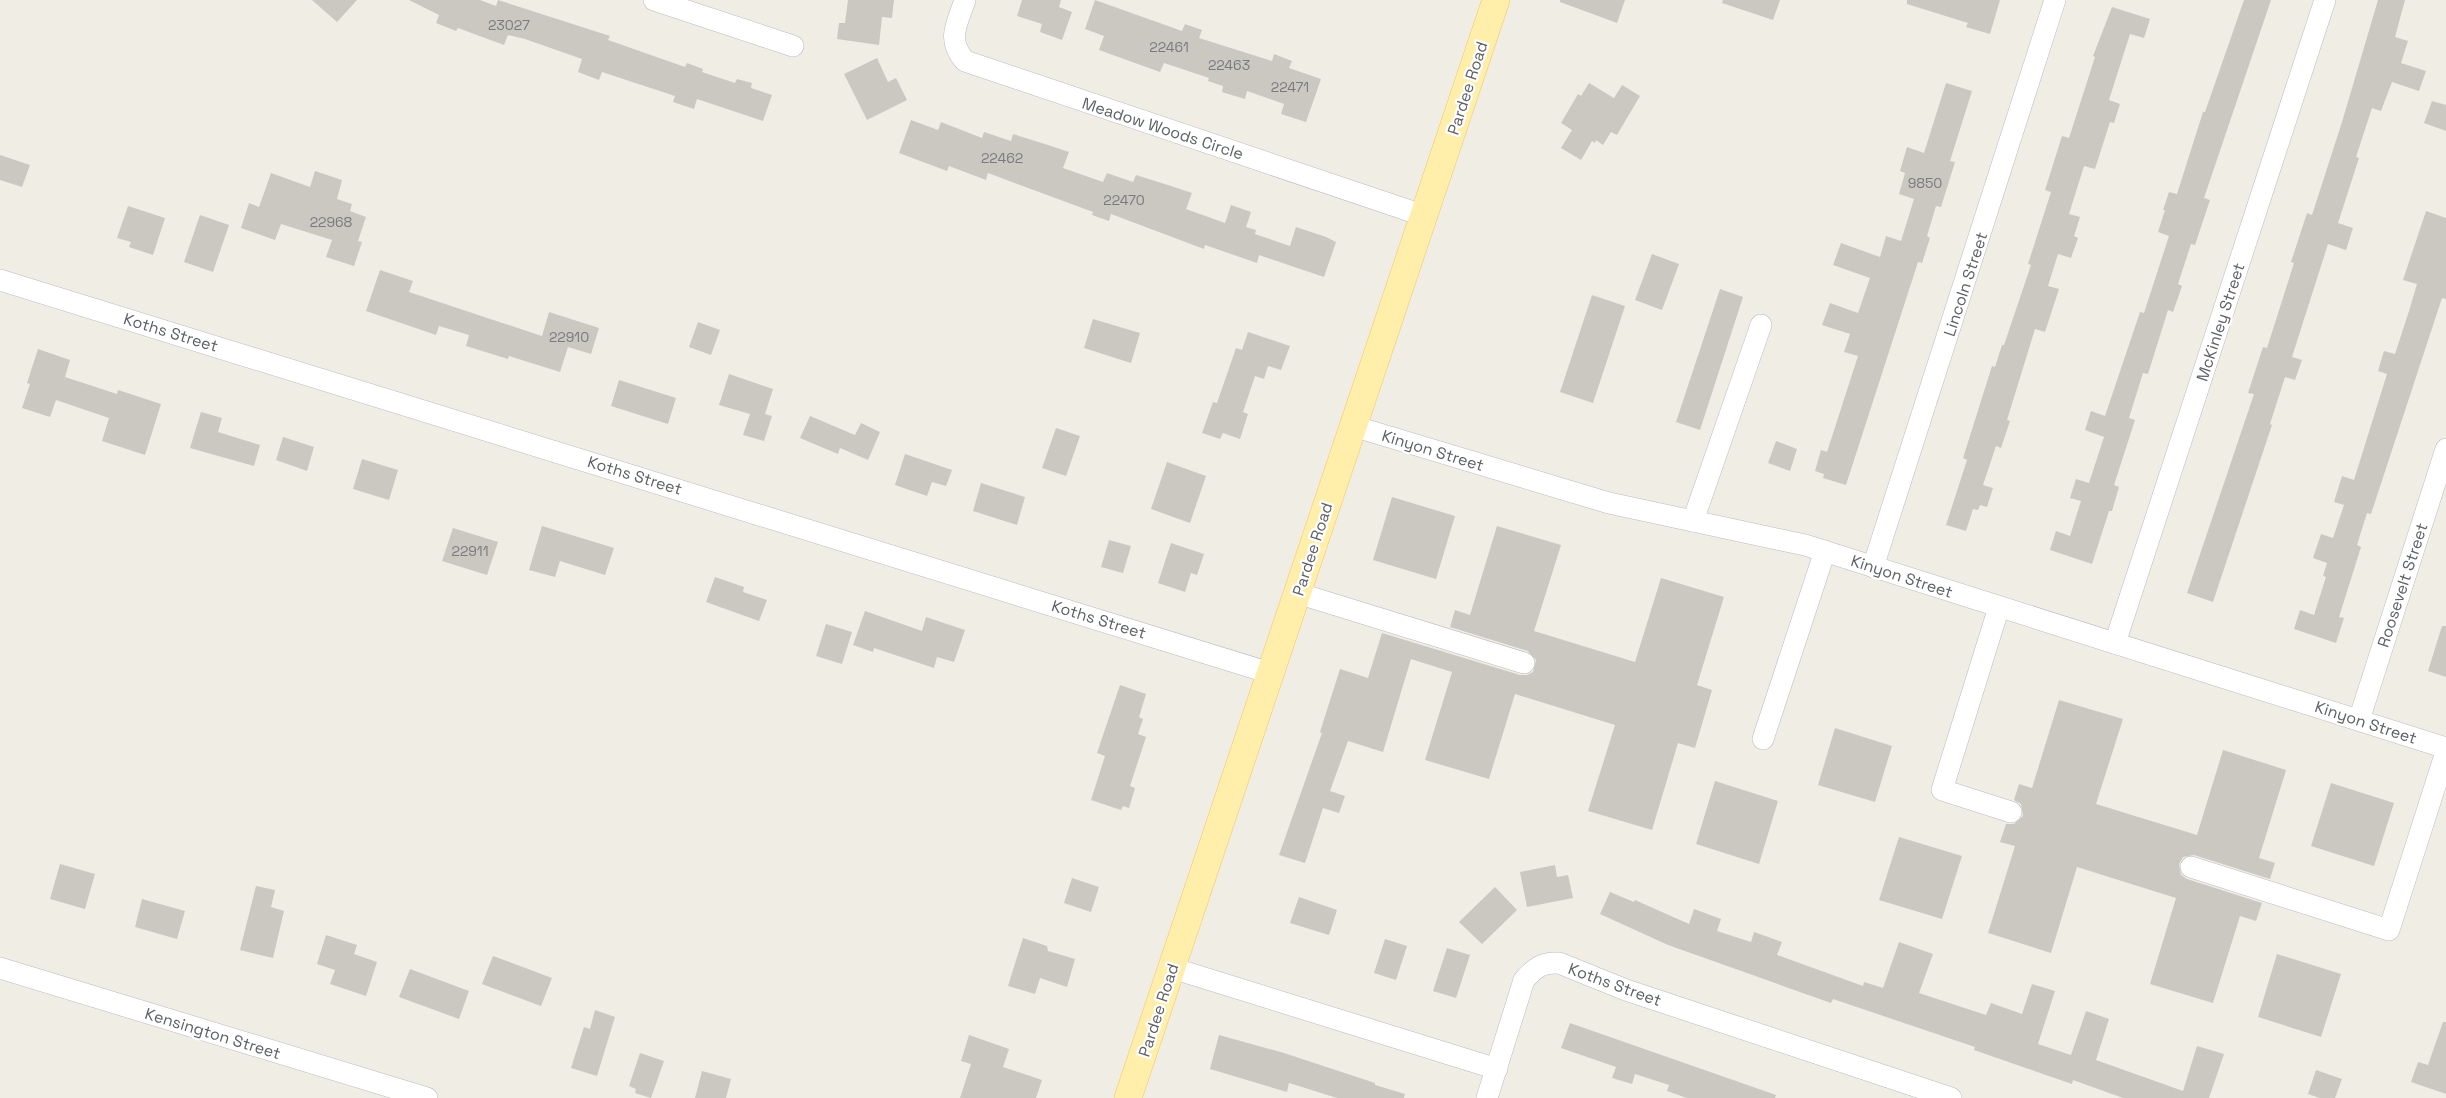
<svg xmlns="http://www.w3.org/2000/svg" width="2446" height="1098" viewBox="0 0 2446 1098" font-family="'Space Grotesk',sans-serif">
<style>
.building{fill:#cbc8c2}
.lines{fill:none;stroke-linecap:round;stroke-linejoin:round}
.minor-casing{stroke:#b8bbbf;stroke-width:22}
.major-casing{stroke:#f6c657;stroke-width:28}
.minor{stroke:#fff;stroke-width:21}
.major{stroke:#ffefab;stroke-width:27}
.labels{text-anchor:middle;stroke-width:4.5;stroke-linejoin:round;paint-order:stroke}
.number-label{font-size:14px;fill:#787b7d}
.street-label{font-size:16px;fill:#5d6166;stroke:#fff}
</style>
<rect width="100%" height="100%" fill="#f0ede5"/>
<g class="building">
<polygon points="312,0 357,0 337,22"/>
<polygon points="409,0 480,0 496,6 498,0 610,36 608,40 685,67 687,63 703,69 702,72 735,83 737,79 752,83 751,88 772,95 763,121 697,99 694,109 673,102 675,96 602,72 599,80 578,72 582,59 525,39 508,35 504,45 458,28 456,31 436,23 439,15"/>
<polygon points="848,0 894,0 892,18 882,17 879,45 837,39 839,23 845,23"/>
<polygon points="1022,0 1061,0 1059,7 1072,12 1062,40 1040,32 1042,24 1017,16"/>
<polygon points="1095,0 1182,31 1185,24 1202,30 1199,38 1272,61 1274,54 1292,61 1289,68 1321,79 1306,122 1281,114 1284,104 1247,91 1245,99 1222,92 1223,86 1208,81 1209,78 1164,63 1160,72 1099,50 1104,36 1085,29"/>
<polygon points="1560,0 1625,0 1617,23 1560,2"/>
<polygon points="1723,0 1780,0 1773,20 1722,3"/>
<polygon points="1907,0 2000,0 1990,34 1966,27 1968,23 1907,4"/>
<polygon points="2244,0 2271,0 2204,198 2210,200 2195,245 2191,244 2178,284 2182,286 2173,312 2168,310 2148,374 2143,373 2129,418 2135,420 2114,485 2119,487 2112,511 2109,511 2092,564 2050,550 2056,531 2070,536 2081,501 2070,498 2076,479 2089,483 2104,437 2085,430 2091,411 2105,416 2140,312 2144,313 2169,236 2158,232 2165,210 2163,210 2169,192 2177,194 2203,112 2205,112"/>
<polygon points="2378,0 2405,0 2395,37 2408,41 2401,63 2426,71 2419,91 2392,82 2381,111 2372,108 2356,157 2359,158 2338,223 2353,228 2346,250 2328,244 2292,357 2302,360 2295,380 2285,377 2270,424 2272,425 2213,602 2187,593 2254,394 2248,393 2263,347 2267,348 2294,263 2291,262 2307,213 2312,215 2342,122"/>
<polygon points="2112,7 2150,19 2144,38 2130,34 2109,100 2120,104 2114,123 2110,122 2095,169 2084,166 2069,214 2080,217 2074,236 2078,238 2071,258 2058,254 2048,286 2059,289 2045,332 2035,329 2007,420 2010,421 2001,448 1996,446 1983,485 1993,488 1987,507 1980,505 1978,510 1973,509 1966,531 1946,525 1967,460 1963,458 1992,366 1995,367 2002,345 2004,345 2031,265 2028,264 2051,192 2045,190 2062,136 2069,138 2095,57 2093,56"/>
<polygon points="877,58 888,82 896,78 907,100 867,120 844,74"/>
<polygon points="1589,83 1614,98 1622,85 1640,96 1617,135 1611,132 1603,145 1596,140 1595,143 1592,141 1581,160 1561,148 1572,130 1561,123 1578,94 1581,96"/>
<polygon points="1946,83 1972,91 1950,161 1955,162 1941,207 1936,206 1927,236 1930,238 1922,263 1918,262 1846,485 1823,478 1824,474 1815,471 1821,450 1827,452 1858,356 1844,352 1850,334 1822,325 1830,303 1858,313 1870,278 1833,265 1841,243 1880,257 1886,236 1901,241 1914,199 1899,194 1905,173 1900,171 1907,147 1924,153"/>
<polygon points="2432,101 2446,105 2446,131 2424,123"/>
<polygon points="911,120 938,130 941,122 982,138 984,132 1011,141 1013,134 1048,145 1069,152 1063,168 1103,182 1107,173 1133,182 1136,175 1171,186 1192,193 1186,209 1225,223 1231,205 1251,212 1246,227 1256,230 1255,234 1290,246 1296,227 1326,237 1336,242 1324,277 1259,255 1257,263 1205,245 1204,249 1111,214 1109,221 1092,215 1093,212 988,173 986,180 949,166 947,171 899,153"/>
<polygon points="0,155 30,165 22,187 0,180"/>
<polygon points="315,171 342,180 337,199 352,204 350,211 366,217 358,241 362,242 354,266 326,257 332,240 281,224 275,240 241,228 249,203 259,207 271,173 310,187"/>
<polygon points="128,206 165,218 153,255 129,247 131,242 117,238"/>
<polygon points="2426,211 2446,218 2446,299 2442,298 2371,514 2367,513 2357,545 2361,547 2339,617 2344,618 2336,643 2294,629 2300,610 2314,615 2326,577 2323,576 2327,563 2313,558 2321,534 2333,538 2344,505 2334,502 2342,476 2354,480 2387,374 2378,371 2384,351 2395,354 2409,311 2417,284 2403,280"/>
<polygon points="200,215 229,225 213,272 184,262"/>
<polygon points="1652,254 1679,264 1662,310 1635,300"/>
<polygon points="380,270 413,281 409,292 542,336 549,312 599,328 591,354 568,347 560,372 509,356 508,359 466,346 469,335 439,326 436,335 366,311"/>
<polygon points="1720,289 1743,297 1700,430 1676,422"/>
<polygon points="1592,295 1625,306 1593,403 1560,392"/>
<polygon points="1093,319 1140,333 1131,363 1084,348"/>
<polygon points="698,322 720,330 711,355 689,347"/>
<polygon points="1248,332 1290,346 1281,370 1268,366 1264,379 1255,376 1243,412 1248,414 1240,439 1223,433 1220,439 1202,433 1213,402 1217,403 1236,348 1242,350"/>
<polygon points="38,349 70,360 65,377 117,394 118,390 161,404 145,455 102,441 109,418 56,400 50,417 22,408 30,384 27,383"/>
<polygon points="729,374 773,389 765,414 772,416 764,441 743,435 750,414 719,405"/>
<polygon points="619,380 676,398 668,424 611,406"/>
<polygon points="201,412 222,418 218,432 260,445 254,466 190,448"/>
<polygon points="810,416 855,435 861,423 880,432 868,460 840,448 838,454 800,438"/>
<polygon points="1056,428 1080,436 1066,476 1042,468"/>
<polygon points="283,437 314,447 307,471 276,460"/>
<polygon points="1776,441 1797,449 1790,471 1768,463"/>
<polygon points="905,454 952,470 946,486 932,482 927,496 895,485"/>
<polygon points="362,459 398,470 389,500 353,489"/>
<polygon points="1167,462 1206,476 1190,523 1151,509"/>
<polygon points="981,483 1025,497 1017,525 973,511"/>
<polygon points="1392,497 1455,516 1436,579 1373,560"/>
<polygon points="542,526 614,548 605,575 560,561 555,577 529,570"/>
<polygon points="1497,526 1561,545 1534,631 1635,662 1661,578 1724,597 1697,685 1712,690 1695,748 1678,743 1652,830 1588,811 1615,725 1515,694 1489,779 1425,760 1452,672 1411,659 1383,752 1348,741 1330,791 1345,796 1339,813 1323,808 1305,863 1279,855 1322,733 1320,732 1340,669 1368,678 1382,633 1520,675 1527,675 1533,672 1536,660 1528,651 1450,627 1455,610 1470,615"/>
<polygon points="453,528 498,542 487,575 442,561"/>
<polygon points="1109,540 1131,546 1123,573 1101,567"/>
<polygon points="1171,543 1204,554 1197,575 1191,573 1185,592 1158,583"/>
<polygon points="715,577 744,587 743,592 767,600 759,621 706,602"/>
<polygon points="865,611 922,631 926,617 965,630 954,662 937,657 934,668 874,648 873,652 853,645"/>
<polygon points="826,624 852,632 842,664 816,656"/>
<polygon points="2442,626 2446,626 2446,677 2428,671"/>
<polygon points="1120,685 1146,694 1139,717 1143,719 1138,734 1146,737 1130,786 1135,788 1129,808 1123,806 1121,810 1091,800 1105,756 1097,753"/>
<polygon points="2059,700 2123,719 2096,804 2197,835 2223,750 2286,770 2259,858 2275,863 2270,879 2194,855 2183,857 2179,864 2181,875 2187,879 2262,903 2256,921 2240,916 2213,1003 2150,984 2176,898 2077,867 2051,953 1988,933 2015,846 2000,842 2006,824 2014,824 2023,816 2021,804 2014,800 2019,784 2032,788"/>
<polygon points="1835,728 1892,746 1875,802 1818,785"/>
<polygon points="1715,781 1778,801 1759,864 1696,844"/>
<polygon points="2331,783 2394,803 2374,866 2311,846"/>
<polygon points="1899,837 1962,856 1942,919 1879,900"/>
<polygon points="60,864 95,874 85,909 50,899"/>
<polygon points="1555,865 1557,877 1568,875 1573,898 1527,907 1520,872"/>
<polygon points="1072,878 1099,887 1091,912 1064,903"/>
<polygon points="256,886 275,890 271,907 284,911 273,958 240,950"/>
<polygon points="1495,887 1517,910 1482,944 1459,922"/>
<polygon points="1610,892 1634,902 1635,900 1689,924 1694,909 1721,919 1717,931 1751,942 1754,932 1782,942 1777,955 1863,986 1864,982 1883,988 1899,942 1933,954 1919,993 1986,1015 1991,1003 2022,1014 2032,984 2055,991 2038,1044 2071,1055 2086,1011 2109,1019 2096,1060 2183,1091 2197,1046 2224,1054 2209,1098 2123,1098 2073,1080 2072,1084 2017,1065 1974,1050 1975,1047 1833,999 1831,1003 1668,945 1600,914"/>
<polygon points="1299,897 1337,910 1329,935 1290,923"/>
<polygon points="142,899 185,911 177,939 135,927"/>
<polygon points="326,935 357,945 354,954 377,962 366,996 330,984 335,970 317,964"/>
<polygon points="1023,938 1047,946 1048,951 1075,959 1067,987 1040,978 1035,994 1008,986"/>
<polygon points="1385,939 1407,946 1396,980 1374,973"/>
<polygon points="1447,948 1470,955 1456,998 1433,991"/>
<polygon points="2277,954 2341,974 2321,1037 2258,1017"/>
<polygon points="493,956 552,978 541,1006 482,984"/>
<polygon points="410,969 469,991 459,1019 399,997"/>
<polygon points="595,1010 615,1017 597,1076 571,1068 584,1027 590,1029"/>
<polygon points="2443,1022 2446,1022 2446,1094 2411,1082 2418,1062 2428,1065"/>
<polygon points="1570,1023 1776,1095 1775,1098 1687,1098 1667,1091 1669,1085 1635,1074 1632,1084 1612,1078 1616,1067 1561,1048"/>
<polygon points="969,1035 1009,1049 1003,1067 1042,1080 1036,1098 960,1098 971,1064 961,1061"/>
<polygon points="1219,1035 1284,1053 1375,1083 1375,1085 1405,1094 1404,1098 1337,1098 1289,1083 1287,1092 1210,1069"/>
<polygon points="640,1053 664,1061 651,1098 635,1093 636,1089 629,1086"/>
<polygon points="2316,1070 2342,1079 2335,1098 2320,1098 2308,1094"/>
<polygon points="702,1071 731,1079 726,1098 695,1098"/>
</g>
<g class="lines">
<g class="minor-casing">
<g id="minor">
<polyline points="654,0 793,46"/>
<path d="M 965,0 C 957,24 946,40 965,61 L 1425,216"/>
<polyline points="0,280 1270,673"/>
<polyline points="1353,426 1609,503 1805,545 2446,748"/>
<polyline points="1693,521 1761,325"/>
<polyline points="1873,567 2055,0"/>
<polyline points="1297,593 1524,663"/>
<polyline points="1999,607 1942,790 2011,812"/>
<polyline points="2115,643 2325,0"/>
<polyline points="2359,720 2446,449"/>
<polyline points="1763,739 1825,551"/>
<polyline points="2191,867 2389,930 2446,752"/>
<polyline points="0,968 427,1098"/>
<polyline points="1172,968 1497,1069"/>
<path d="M 1487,1098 L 1524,980 C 1535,968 1542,962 1559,963 L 1626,990 L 1951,1098"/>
</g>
</g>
<g class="major-casing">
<polyline id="major" points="1128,1098 1496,0"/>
</g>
<use href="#minor" class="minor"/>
<use href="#major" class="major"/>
</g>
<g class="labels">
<g class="number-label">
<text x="509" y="30">23027</text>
<text x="1169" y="52">22461</text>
<text x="1229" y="70">22463</text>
<text x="1290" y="92">22471</text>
<text x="1002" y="163">22462</text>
<text x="1925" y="188">9850</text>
<text x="1124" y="205">22470</text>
<text x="331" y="227">22968</text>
<text x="569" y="342">22910</text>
<text x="470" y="556">22911</text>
</g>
<g class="street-label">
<text transform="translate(1467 88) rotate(-72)" y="6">Pardee Road</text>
<text transform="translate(1163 128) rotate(18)" y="6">Meadow Woods Circle</text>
<text transform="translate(1965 284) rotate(-72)" y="6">Lincoln Street</text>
<text transform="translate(2220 322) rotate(-72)" y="6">McKinley Street</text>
<text transform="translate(171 332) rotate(17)" y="6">Koths Street</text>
<text transform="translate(1433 450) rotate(17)" y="6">Kinyon Street</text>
<text transform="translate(635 475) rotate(17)" y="6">Koths Street</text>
<text transform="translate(1312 549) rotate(-72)" y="6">Pardee Road</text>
<text transform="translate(1902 576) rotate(18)" y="6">Kinyon Street</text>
<text transform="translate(2402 585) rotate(-72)" y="6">Roosevelt Street</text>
<text transform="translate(1099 619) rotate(17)" y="6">Koths Street</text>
<text transform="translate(2366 722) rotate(18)" y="6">Kinyon Street</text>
<text transform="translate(1615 984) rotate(20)" y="6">Koths Street</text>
<text transform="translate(1158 1010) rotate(-72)" y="6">Pardee Road</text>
<text transform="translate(213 1033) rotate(17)" y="6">Kensington Street</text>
</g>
</g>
</svg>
